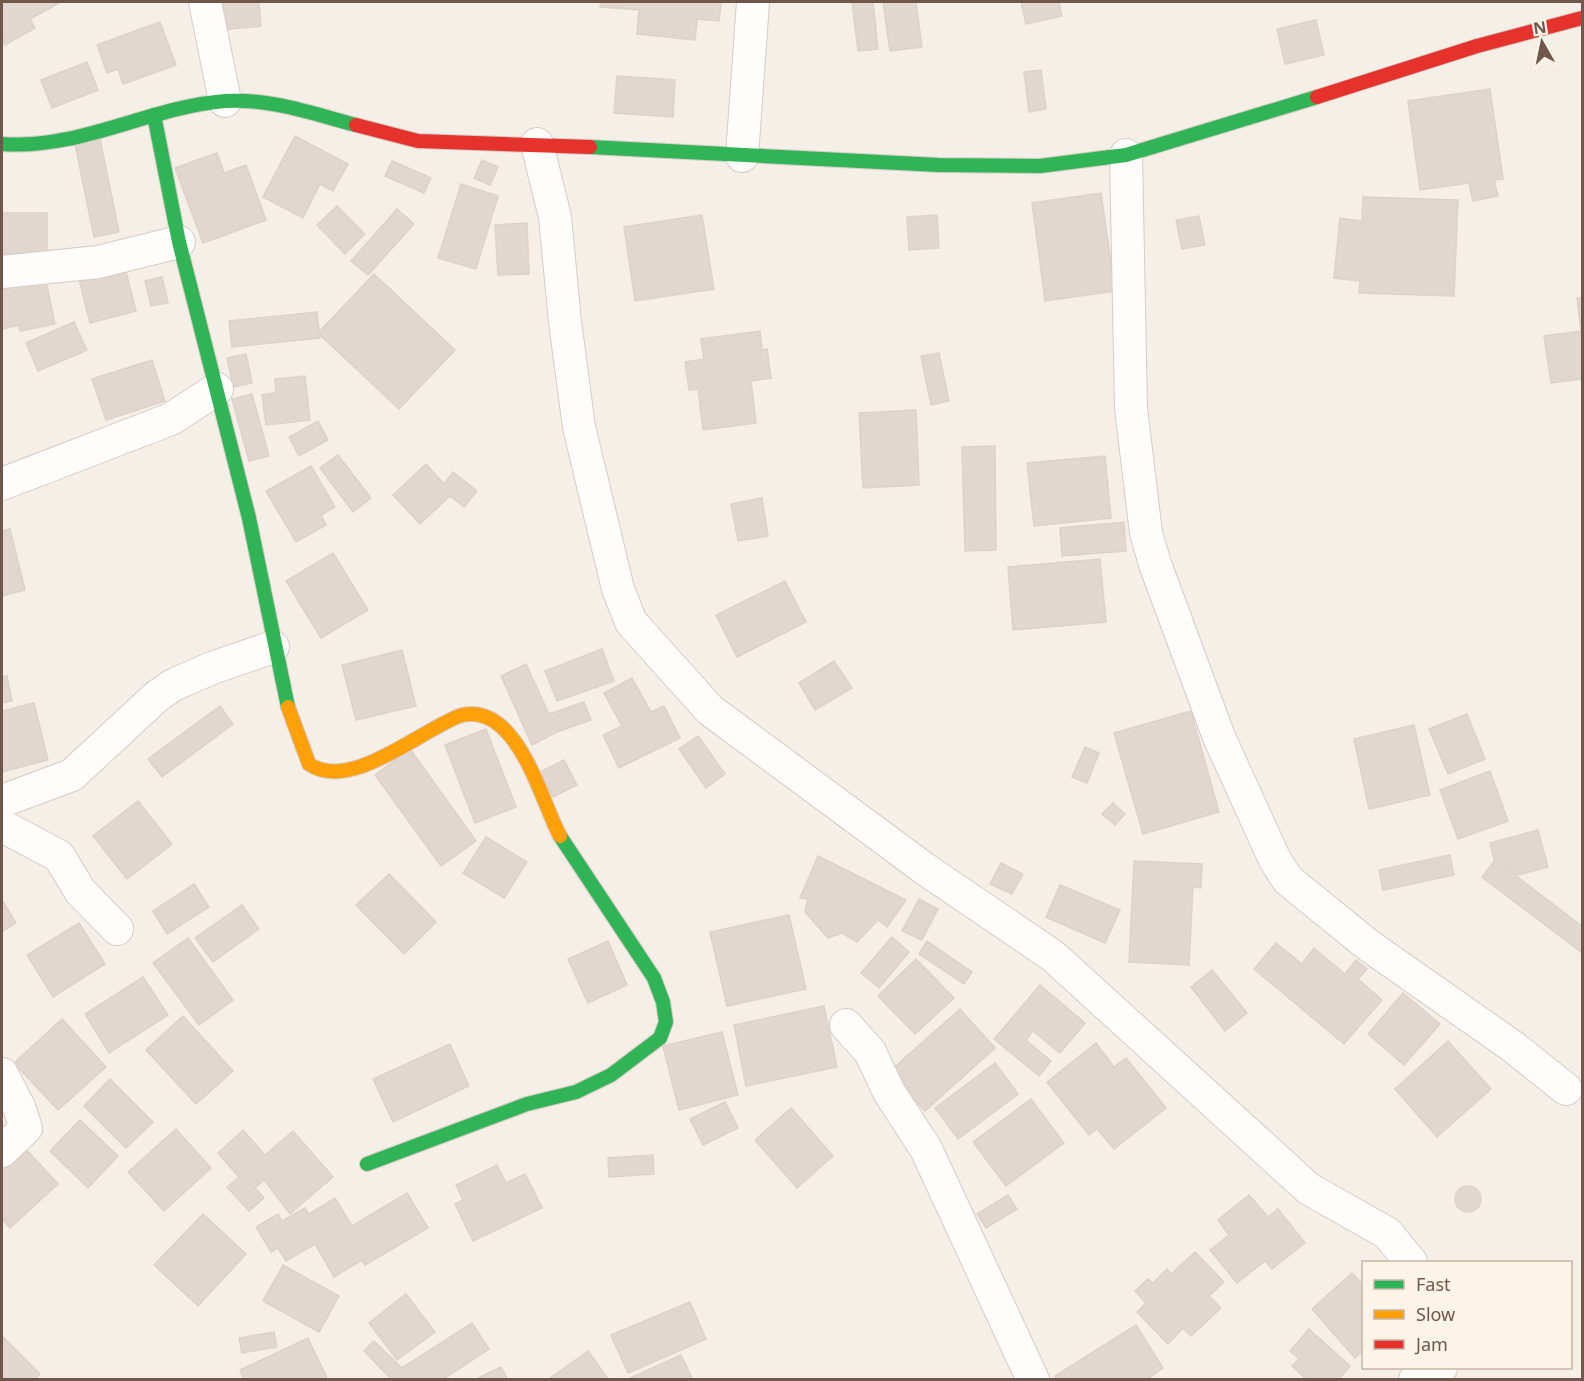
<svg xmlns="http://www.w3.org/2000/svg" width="1584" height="1381" viewBox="0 0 1584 1381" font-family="'Noto Sans',sans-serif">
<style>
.building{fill:#e1d7d0;stroke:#ddd2cb;stroke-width:1.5}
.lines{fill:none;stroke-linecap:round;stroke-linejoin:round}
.street-casing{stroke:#d4ccc6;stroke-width:34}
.fast-casing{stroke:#d4cbc5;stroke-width:16}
.slow-casing{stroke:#d4cbc5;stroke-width:16}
.jam-casing{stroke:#d4cbc5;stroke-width:16}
.street{stroke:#fefdfc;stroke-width:32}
.fast{stroke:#30b455;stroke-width:14}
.slow{stroke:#ff9f0a;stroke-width:14}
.jam{stroke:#e5322d;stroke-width:14}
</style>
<rect width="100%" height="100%" fill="#f5efe8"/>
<g class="building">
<polygon points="2,2 61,2 30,19 35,28 5,45 2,38"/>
<polygon points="219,2 259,2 261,26 222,30"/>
<polygon points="601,2 721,2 719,21 697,19 695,40 637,34 639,10 600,7"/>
<polygon points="852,2 873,2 878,49 858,51"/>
<polygon points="883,2 916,2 922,47 890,51"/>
<polygon points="1021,2 1059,2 1062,16 1026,24"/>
<polygon points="1316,20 1324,55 1285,64 1277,29"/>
<polygon points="160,22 176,65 123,84 118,69 107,73 97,45"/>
<polygon points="87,62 98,90 52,108 41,80"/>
<polygon points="1041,70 1046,109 1029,112 1024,72"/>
<polygon points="617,76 675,80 673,117 614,113"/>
<polygon points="1490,89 1503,179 1494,180 1498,196 1473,201 1469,183 1420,190 1408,101"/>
<polygon points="295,136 348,164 333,191 320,184 303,218 263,197"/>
<polygon points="100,139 119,232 94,237 75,144"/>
<polygon points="217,153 224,173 246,165 266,220 203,243 175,168"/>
<polygon points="482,160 498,167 490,185 474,178"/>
<polygon points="392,161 431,178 424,193 385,176"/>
<polygon points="461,184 498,196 476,269 438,258"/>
<polygon points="1101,193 1115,291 1045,301 1032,203"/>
<polygon points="1363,197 1458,200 1454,296 1359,293 1360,281 1334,278 1340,218 1362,221"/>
<polygon points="337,206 365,234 345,254 317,225"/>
<polygon points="397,209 414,224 368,275 351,261"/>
<rect x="2" y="213" width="45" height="45"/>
<polygon points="702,215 714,289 635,301 624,227"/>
<polygon points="937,215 939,248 909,250 907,217"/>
<polygon points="1199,216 1205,245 1182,249 1176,220"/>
<polygon points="527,223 529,274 498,275 495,225"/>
<polygon points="124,264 136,311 90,323 78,275"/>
<polygon points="44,272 55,324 20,331 19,325 2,329 2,281"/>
<polygon points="374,274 455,350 399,409 318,333"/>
<polygon points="162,277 168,303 151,306 145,281"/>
<polygon points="1577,298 1582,298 1582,379 1551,383 1544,336 1581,331"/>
<polygon points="317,312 320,338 232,347 229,321"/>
<polygon points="74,322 87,350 38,371 26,343"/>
<polygon points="760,331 762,350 767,349 771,378 751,381 756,423 703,430 698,389 689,390 685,362 704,359 701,339"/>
<polygon points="939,353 949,401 931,405 921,356"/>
<polygon points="246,354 252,383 233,387 227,358"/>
<polygon points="152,360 165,401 106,420 92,379"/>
<polygon points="305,376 310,420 266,425 262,395 276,393 275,379"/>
<polygon points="252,394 269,456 249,461 232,399"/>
<polygon points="916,410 919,485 863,488 859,413"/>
<polygon points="318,421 328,440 299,456 289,437"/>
<polygon points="995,446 996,550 965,551 962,447"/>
<polygon points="338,455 371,498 353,512 320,468"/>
<polygon points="1105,456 1111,518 1034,526 1027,463"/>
<polygon points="426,464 444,484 453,472 477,491 464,507 450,496 420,524 393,495"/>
<polygon points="311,466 335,507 321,515 326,525 296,542 266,491"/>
<polygon points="762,498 768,536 738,541 731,504"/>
<polygon points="1124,522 1126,551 1062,556 1060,528"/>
<polygon points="10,529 25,590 2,596 2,531"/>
<polygon points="333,553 368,610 321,638 286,581"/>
<polygon points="1100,559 1106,622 1013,630 1008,567"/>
<polygon points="785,581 806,622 737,657 716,615"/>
<polygon points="602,649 614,681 557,701 545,671"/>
<polygon points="402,650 416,706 356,720 342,665"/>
<polygon points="834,661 852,688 815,710 799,683"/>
<polygon points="526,664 549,714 584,702 591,720 557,732 532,745 501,676"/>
<polygon points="7,676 12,701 2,703 2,677"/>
<polygon points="632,678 651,712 664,706 680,738 619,768 603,735 622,726 604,693"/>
<polygon points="34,703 48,760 2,772 2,711"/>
<polygon points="220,706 233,724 162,777 148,759"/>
<polygon points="1191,711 1219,812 1143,834 1114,733"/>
<polygon points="1467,714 1485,759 1448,774 1429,729"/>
<polygon points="1414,725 1430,795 1369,809 1354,739"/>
<polygon points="486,729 516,807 475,823 445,745"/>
<polygon points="698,736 725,774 706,788 679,749"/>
<polygon points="1085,747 1099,753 1087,783 1072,777"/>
<polygon points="410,749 476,841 441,866 375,775"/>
<polygon points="564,760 577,785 553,797 540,772"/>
<polygon points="1490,771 1508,821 1458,839 1440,790"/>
<polygon points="138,801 172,844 127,879 93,836"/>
<polygon points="1113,803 1125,814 1115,825 1102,814"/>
<polygon points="1538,830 1548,867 1499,880 1490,843"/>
<polygon points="486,837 527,862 504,898 463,873"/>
<polygon points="1450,855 1454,875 1383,890 1379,870"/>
<polygon points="818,856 906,900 887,927 878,920 857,942 842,933 828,938 805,912 808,899 800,898"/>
<polygon points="1495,860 1582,926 1582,953 1482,877"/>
<polygon points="1134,861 1202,864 1201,888 1193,887 1189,965 1129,962"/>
<polygon points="1001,863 1023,874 1012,894 990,884"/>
<polygon points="389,874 436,922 404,954 356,905"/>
<polygon points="194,884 209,907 167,934 153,911"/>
<polygon points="1060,885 1120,910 1105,943 1046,917"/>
<polygon points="919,899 938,909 922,940 902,931"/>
<polygon points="2,900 16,923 2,932"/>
<polygon points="242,905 259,929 213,962 195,938"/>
<polygon points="789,915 806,989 727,1006 710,932"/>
<polygon points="79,923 105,964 53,997 27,955"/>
<polygon points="892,937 909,952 879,988 861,973"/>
<polygon points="188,938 233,1000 199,1025 153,963"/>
<polygon points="608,941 627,985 588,1003 568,959"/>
<polygon points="927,941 972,972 964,984 919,954"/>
<polygon points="1276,943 1302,964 1314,948 1345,974 1356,960 1367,969 1358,979 1382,1000 1344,1044 1254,969"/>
<polygon points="916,959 954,998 915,1034 878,996"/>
<polygon points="1212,970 1247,1013 1225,1031 1191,987"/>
<polygon points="143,977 168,1015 109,1053 85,1014"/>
<polygon points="1040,985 1085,1023 1060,1053 1033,1031 1026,1040 1051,1061 1039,1076 994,1039"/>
<polygon points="1403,993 1440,1024 1404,1065 1368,1034"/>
<polygon points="824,1006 837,1067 746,1086 734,1025"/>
<polygon points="960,1009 995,1048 925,1111 889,1072"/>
<polygon points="183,1016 233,1071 196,1104 146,1050"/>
<polygon points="62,1019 106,1067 58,1110 14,1063"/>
<polygon points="722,1032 738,1095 679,1110 663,1046"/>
<polygon points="1448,1041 1491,1089 1437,1137 1395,1089"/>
<polygon points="1096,1043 1114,1067 1126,1058 1166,1108 1114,1149 1097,1129 1089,1135 1047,1082"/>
<polygon points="450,1044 469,1086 393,1122 373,1079"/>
<polygon points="995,1063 1018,1094 958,1139 935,1108"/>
<polygon points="110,1079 153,1122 126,1148 84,1106"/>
<polygon points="1031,1099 1064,1143 1006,1186 973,1142"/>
<polygon points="725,1102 738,1128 703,1145 690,1119"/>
<polygon points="791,1108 833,1156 797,1188 755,1140"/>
<polygon points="80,1120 118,1156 88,1188 50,1151"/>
<polygon points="176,1129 211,1168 164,1211 128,1172"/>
<polygon points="243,1130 265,1155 293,1131 333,1177 290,1214 264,1180 255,1188 264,1198 249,1211 227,1187 239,1177 218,1153"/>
<polygon points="24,1147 58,1184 10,1228 2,1219 2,1168"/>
<polygon points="653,1155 654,1174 609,1177 608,1158"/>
<polygon points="497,1165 506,1183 525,1174 542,1208 473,1241 455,1204 463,1200 456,1185"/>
<circle cx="1468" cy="1199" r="13"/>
<polygon points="407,1193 428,1228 365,1265 362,1260 334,1277 315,1244 286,1261 278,1248 271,1252 256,1227 278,1214 282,1221 305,1208 309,1214 335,1198 352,1226"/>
<polygon points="1008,1195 1017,1209 986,1228 977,1214"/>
<polygon points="1249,1195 1268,1217 1278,1209 1305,1243 1272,1269 1265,1261 1237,1283 1210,1250 1229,1235 1218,1220"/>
<polygon points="203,1214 246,1254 198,1306 154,1265"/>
<polygon points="1195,1252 1224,1282 1209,1296 1221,1308 1191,1336 1183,1328 1168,1344 1137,1312 1146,1303 1135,1291 1148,1279 1153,1283 1167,1269 1171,1274"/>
<polygon points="283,1265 339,1296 319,1332 263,1301"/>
<polygon points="1352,1273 1364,1286 1364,1350 1355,1358 1312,1309"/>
<polygon points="406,1294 435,1332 397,1360 369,1323"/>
<polygon points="690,1302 706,1339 628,1373 611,1335"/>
<polygon points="472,1323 489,1349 442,1380 392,1380 364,1351 374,1341 402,1368"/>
<polygon points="1136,1325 1163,1368 1146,1380 1057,1380 1055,1376"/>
<polygon points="1309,1329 1350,1366 1338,1380 1307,1380 1292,1366 1299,1359 1290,1351"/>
<polygon points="274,1332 277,1347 242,1353 239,1338"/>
<polygon points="2,1336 40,1374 34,1380 2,1380"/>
<polygon points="308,1338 328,1380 244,1380 240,1370"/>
<polygon points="588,1351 609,1380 549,1380 549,1379"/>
<polygon points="681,1355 693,1380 631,1380 630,1378"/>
<polygon points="501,1367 508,1380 474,1380"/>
</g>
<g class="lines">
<g class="street-casing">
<g id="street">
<polyline points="205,2 225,101"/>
<polyline points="537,144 555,217 565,322 579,427 618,589 631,622 710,710 925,869 1053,956 1309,1189 1387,1233 1411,1262"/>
<polyline points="1126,155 1131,408 1146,533 1155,564 1219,737 1275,860 1288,880 1368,945 1512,1046 1566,1089"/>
<polyline points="742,156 753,2"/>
<polyline points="2,272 98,262 179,242"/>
<polyline points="2,484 171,419 217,389"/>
<polyline points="2,801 72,775 156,697 173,685 212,668 273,647"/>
<polyline points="2,826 59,856 80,891 117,929"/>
<polyline points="846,1025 870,1052 889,1092 926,1149 1033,1380"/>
<polyline points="2,1074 19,1107 26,1128 2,1151"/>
<polyline points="1415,1380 1441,1368"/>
</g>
</g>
<g class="fast-casing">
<g id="fast">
<polyline points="154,115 179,242 249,518 288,707"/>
<path d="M 2,144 C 80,150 149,107 225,101 C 269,98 314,114 356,125"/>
<polyline points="590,147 938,165 1040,166 1126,155 1317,97"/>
<polyline points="367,1164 527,1104 576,1092 611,1075 660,1038 666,1022 663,1002 654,978 560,836"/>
</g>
</g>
<g class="slow-casing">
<path id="slow" d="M 288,707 L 309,764 C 351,793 421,729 462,715 C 518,703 541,801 560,836"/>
</g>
<g class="jam-casing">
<g id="jam">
<polyline points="1317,97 1477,46 1582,18"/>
<polyline points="356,125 418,141 590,147"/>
</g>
</g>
<use href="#street" class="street"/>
<use href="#fast" class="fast"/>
<use href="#slow" class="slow"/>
<use href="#jam" class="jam"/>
</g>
<rect width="1584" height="1381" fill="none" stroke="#70564b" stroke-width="6"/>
<rect x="1362" y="1261" width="210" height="108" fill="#fdf4e8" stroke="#c5b5a9" stroke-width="1.5"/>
<rect x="1374" y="1280" width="30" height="9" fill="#30b455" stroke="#c5b5a9" stroke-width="1.5"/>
<text x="1416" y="1291" font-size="18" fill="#70564b">Fast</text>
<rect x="1374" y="1310" width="30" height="9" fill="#ff9f0a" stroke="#c5b5a9" stroke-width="1.5"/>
<text x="1416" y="1321" font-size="18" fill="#70564b">Slow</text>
<rect x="1374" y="1340" width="30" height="9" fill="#e5322d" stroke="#c5b5a9" stroke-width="1.5"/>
<text x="1416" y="1351" font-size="18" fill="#70564b">Jam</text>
<g transform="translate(1542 42) rotate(351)" stroke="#fdf4e8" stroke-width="4.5" paint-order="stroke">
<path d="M0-4.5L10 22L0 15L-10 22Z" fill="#70564b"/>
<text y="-9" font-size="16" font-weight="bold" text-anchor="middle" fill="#70564b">N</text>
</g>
</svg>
